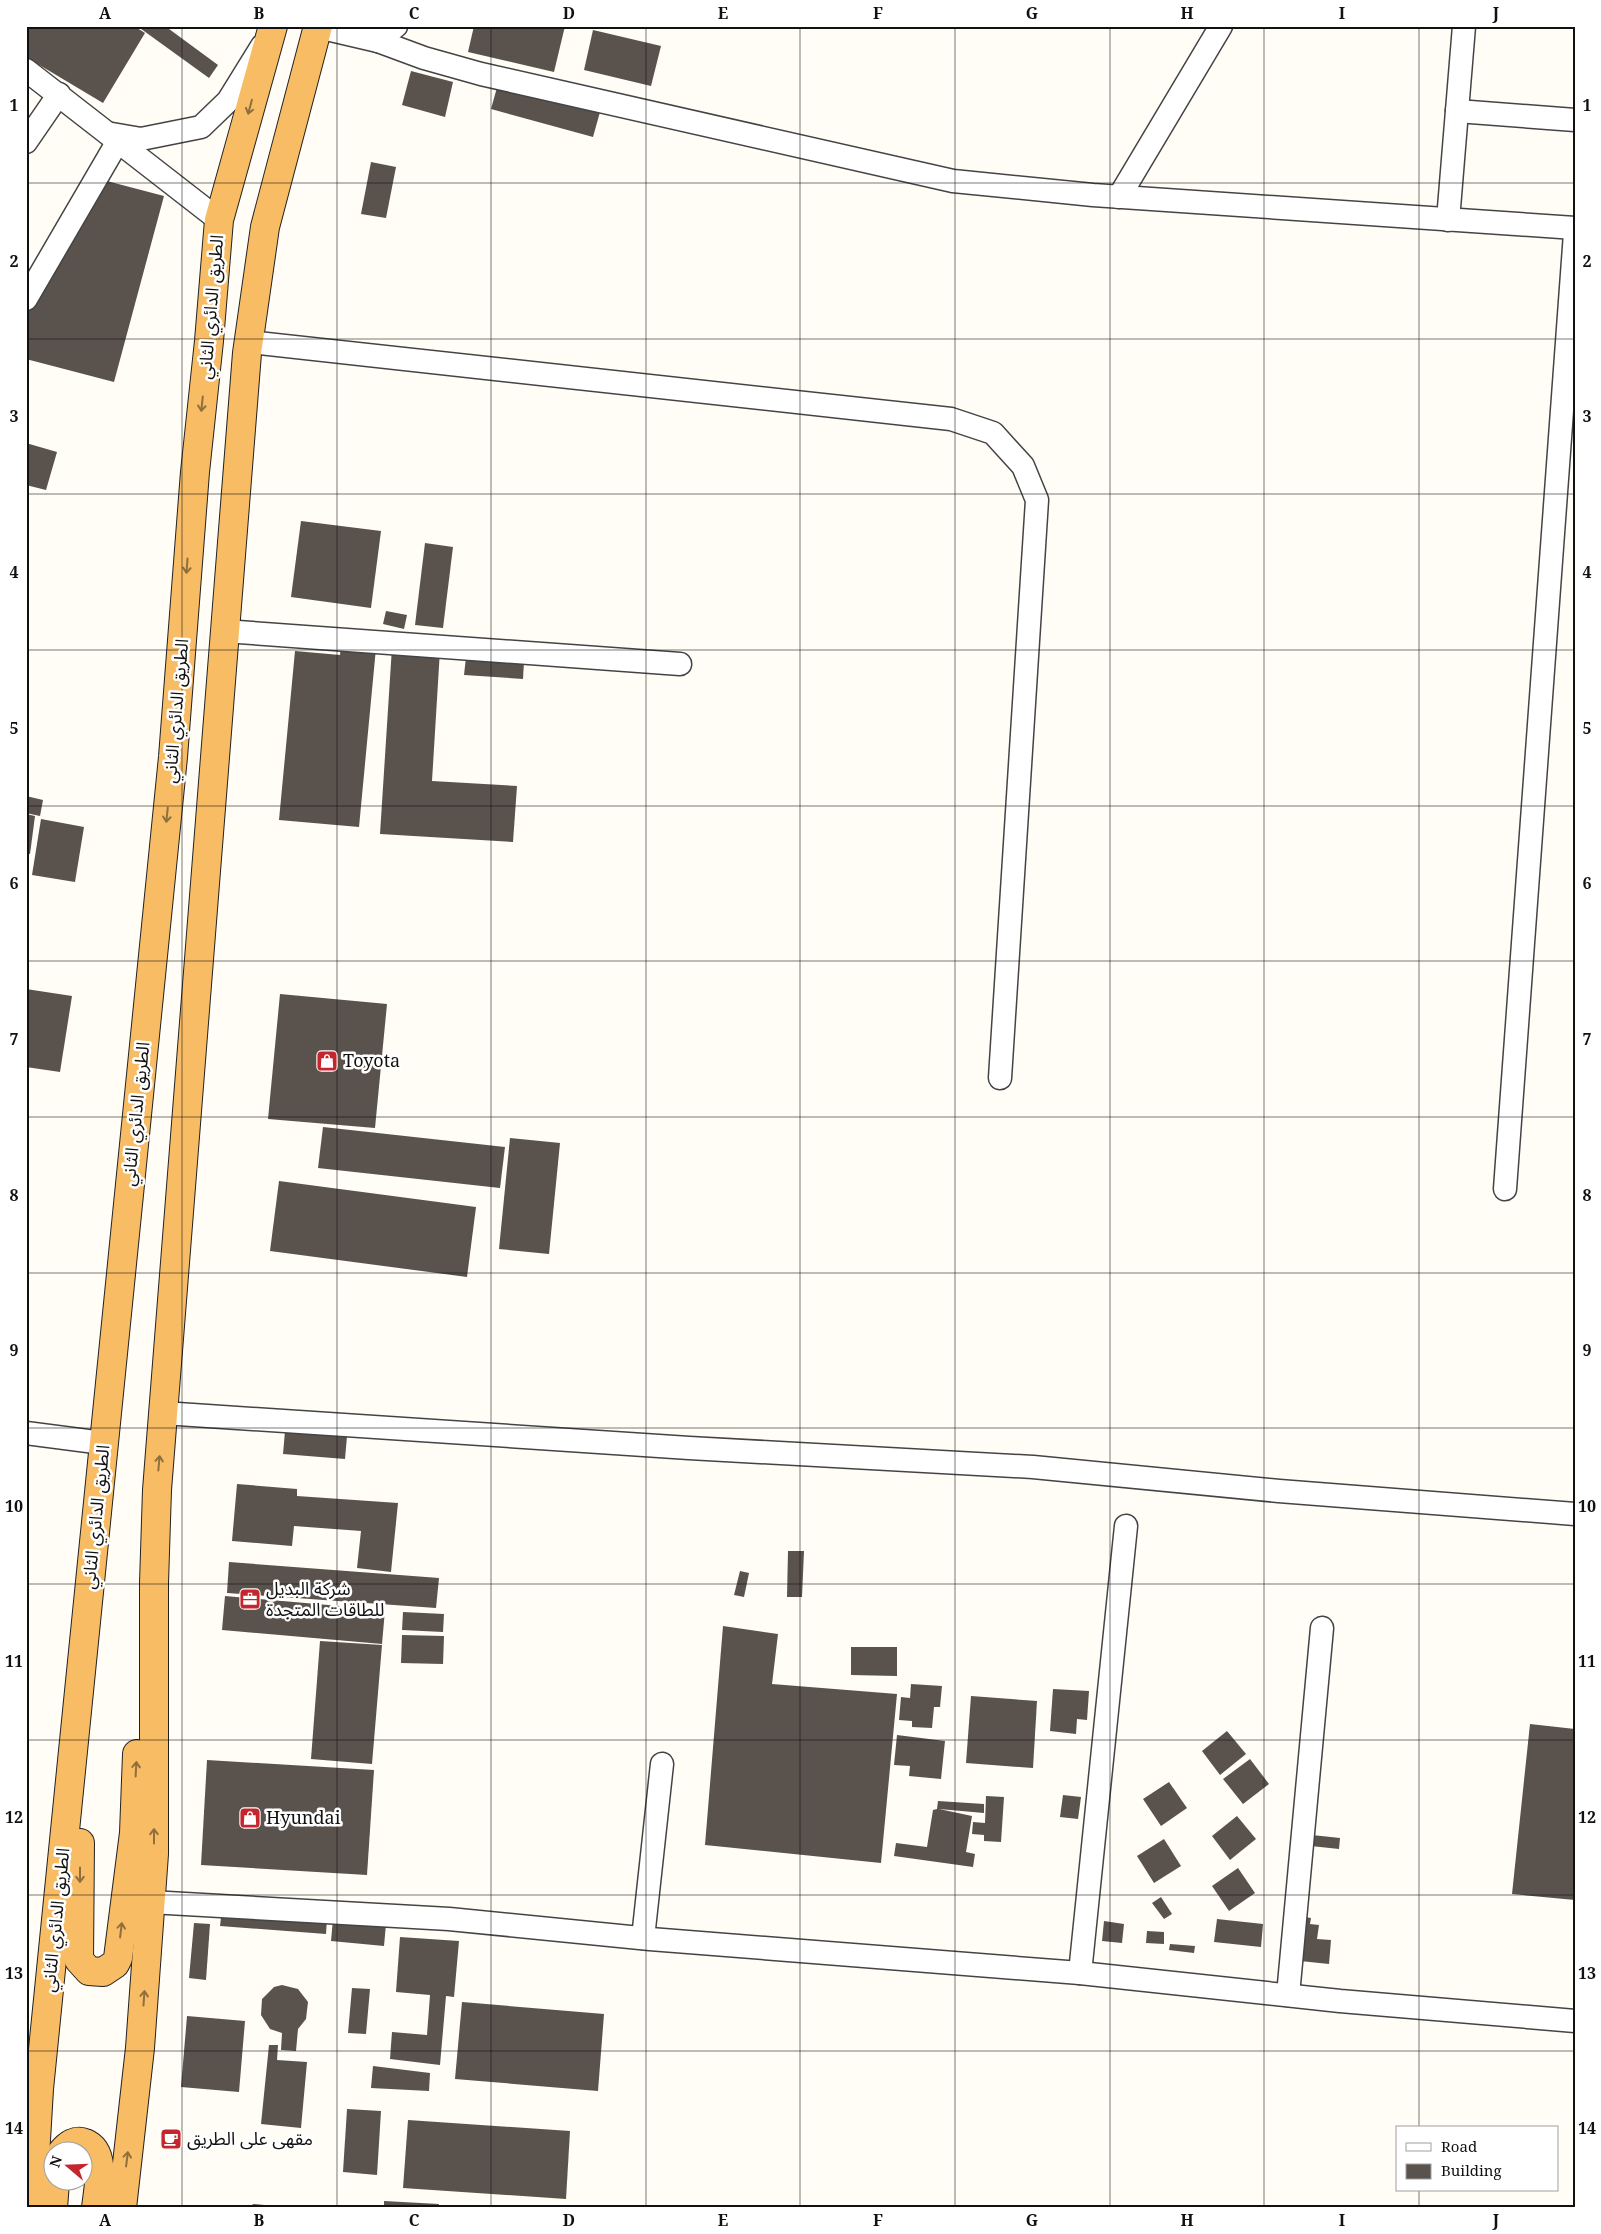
<svg xmlns="http://www.w3.org/2000/svg" width="1601" height="2234" viewBox="0 0 1601 2234" font-family="'Noto Serif','Noto Sans Arabic',serif">
<style>
.building{fill:#5a524d}
.lines{fill:none;stroke-linecap:round;stroke-linejoin:round}
.minor-casing{stroke:#444;stroke-width:25}
.trunk-casing{stroke:#222;stroke-width:30}
.minor{stroke:#fff;stroke-width:22}
.trunk{stroke:#f7bc64;stroke-width:28}
.oneway{stroke:#906f3f}
.grid{fill:none;stroke:#111;stroke-width:1;stroke-opacity:0.55}
.labels{text-anchor:middle;stroke-width:5;stroke-linejoin:round;paint-order:stroke}
.street-label{font-size:18px;fill:#111;stroke:#fff}
.poi-label{font-size:18px;fill:#111;stroke:#fff;text-anchor:start}
.neatline{fill:none;stroke:#111;stroke-width:2}
.grid-label{font-size:16px;text-anchor:middle;font-weight:bold;fill:#111}
</style>
<rect width="100%" height="100%" fill="#fffdf5"/>
<g class="building">
<polygon points="26,26 134,26 145,33 103,103 26,57"/>
<polygon points="137,26 165,26 218,65 209,78"/>
<polygon points="474,26 565,26 554,72 468,52"/>
<polygon points="593,30 661,46 651,86 584,70"/>
<polygon points="411,71 453,82 445,117 402,105"/>
<polygon points="498,84 600,112 593,137 491,109"/>
<polygon points="371,162 396,167 386,218 361,214"/>
<polygon points="84,175 164,196 114,382 26,359 26,307 42,249 63,254"/>
<polygon points="26,443 57,452 46,490 26,485"/>
<polygon points="301,521 381,531 371,608 291,597"/>
<polygon points="425,543 453,547 443,628 415,625"/>
<polygon points="386,611 407,615 404,629 383,624"/>
<polygon points="341,645 376,648 359,827 279,820 295,651 340,655"/>
<polygon points="392,647 440,650 432,781 517,786 513,842 380,834"/>
<polygon points="466,657 524,661 523,679 464,675"/>
<polygon points="26,796 43,800 40,816 26,813"/>
<polygon points="26,814 35,816 30,854 26,853"/>
<polygon points="41,819 84,827 75,882 32,875"/>
<polygon points="26,989 72,996 60,1072 26,1067"/>
<polygon points="280,994 387,1004 375,1128 268,1119"/>
<polygon points="323,1127 505,1147 500,1188 318,1168"/>
<polygon points="510,1138 560,1143 549,1254 499,1249"/>
<polygon points="279,1181 476,1207 467,1277 270,1251"/>
<polygon points="285,1431 347,1436 345,1459 283,1454"/>
<polygon points="237,1484 297,1489 297,1496 398,1503 391,1572 357,1568 361,1531 294,1526 292,1546 232,1541"/>
<polygon points="788,1551 804,1551 802,1597 787,1597"/>
<polygon points="229,1562 439,1578 436,1608 227,1593"/>
<polygon points="740,1571 749,1573 744,1597 734,1595"/>
<polygon points="225,1596 385,1610 382,1644 222,1630"/>
<polygon points="403,1612 444,1614 443,1632 402,1630"/>
<polygon points="723,1626 778,1634 772,1684 897,1694 881,1863 705,1845"/>
<polygon points="402,1635 444,1636 443,1664 401,1663"/>
<polygon points="320,1641 382,1645 372,1764 311,1759"/>
<polygon points="851,1647 897,1647 897,1676 851,1675"/>
<polygon points="911,1684 942,1686 940,1707 934,1707 932,1728 912,1727 912,1721 899,1720 901,1697 910,1698"/>
<polygon points="1053,1689 1089,1691 1087,1720 1077,1719 1076,1734 1050,1731"/>
<polygon points="971,1696 1037,1701 1033,1768 966,1763"/>
<polygon points="1530,1724 1575,1729 1575,1900 1512,1894"/>
<polygon points="1227,1731 1246,1754 1220,1775 1202,1751"/>
<polygon points="897,1735 945,1741 941,1779 909,1776 910,1766 894,1765"/>
<polygon points="1250,1759 1269,1784 1243,1804 1223,1779"/>
<polygon points="207,1760 374,1770 367,1875 201,1865"/>
<polygon points="1169,1782 1187,1808 1161,1826 1143,1799"/>
<polygon points="1063,1795 1081,1797 1078,1819 1060,1817"/>
<polygon points="986,1796 1004,1797 1001,1842 984,1841 984,1835 972,1834 973,1822 985,1823"/>
<polygon points="938,1801 984,1804 984,1813 939,1809 972,1816 966,1852 975,1854 973,1867 894,1856 896,1843 927,1847 933,1810 937,1809"/>
<polygon points="1237,1816 1256,1839 1230,1860 1212,1836"/>
<polygon points="1312,1835 1340,1838 1339,1849 1311,1846"/>
<polygon points="1164,1839 1181,1866 1154,1883 1137,1856"/>
<polygon points="1238,1868 1255,1893 1229,1911 1212,1886"/>
<polygon points="1161,1897 1172,1914 1164,1919 1152,1903"/>
<polygon points="222,1909 327,1918 326,1934 220,1926"/>
<polygon points="1305,1917 1311,1918 1310,1924 1319,1925 1317,1939 1331,1940 1329,1964 1300,1961"/>
<polygon points="333,1919 386,1924 384,1946 331,1941"/>
<polygon points="1217,1919 1263,1924 1261,1947 1214,1942"/>
<polygon points="1104,1921 1124,1924 1122,1943 1102,1941"/>
<polygon points="194,1923 210,1924 206,1980 189,1978"/>
<polygon points="1147,1931 1164,1932 1164,1944 1146,1943"/>
<polygon points="400,1937 459,1941 454,1997 446,1996 440,2065 390,2059 392,2032 427,2035 430,1995 396,1992"/>
<polygon points="1170,1944 1195,1946 1194,1953 1169,1950"/>
<polygon points="282,1985 298,1989 308,2002 306,2019 298,2029 296,2051 281,2050 282,2033 270,2029 261,2015 262,1999 274,1987"/>
<polygon points="352,1988 370,1989 366,2034 348,2033"/>
<polygon points="462,2002 604,2014 598,2091 455,2079"/>
<polygon points="187,2016 245,2021 239,2092 181,2087"/>
<polygon points="269,2045 278,2045 277,2060 307,2062 301,2128 261,2124"/>
<polygon points="373,2066 430,2073 429,2091 371,2088"/>
<polygon points="347,2109 381,2111 377,2175 343,2172"/>
<polygon points="408,2120 570,2131 566,2199 403,2188"/>
<polygon points="384,2201 439,2204 438,2208 384,2208"/>
<polygon points="253,2204 275,2206 275,2208 250,2208"/>
</g>
<g class="lines">
<g class="minor-casing">
<g id="minor">
<polyline points="318,27 378,41 396,26"/>
<polyline points="378,41 424,58 481,74 953,181 1093,195 1575,228"/>
<polyline points="26,70 219,220"/>
<polyline points="1457,111 1575,120"/>
<polyline points="112,134 141,139 201,127 228,101 262,46"/>
<polyline points="26,142 59,94"/>
<polyline points="1119,197 1221,26"/>
<polyline points="1448,220 1464,26"/>
<polyline points="26,299 118,141"/>
<polyline points="249,342 951,419 993,433 1023,466 1037,500 1000,1078"/>
<polyline points="224,631 680,664"/>
<polyline points="1505,1189 1575,233"/>
<polyline points="163,1413 689,1448 1033,1467 1279,1491 1575,1514"/>
<polyline points="26,1433 103,1443"/>
<polyline points="150,1902 449,1919 650,1939 1080,1973 1340,2001 1575,2021"/>
<polyline points="643,1938 662,1764"/>
<polyline points="1080,1973 1126,1526"/>
<polyline points="1288,1995 1322,1628"/>
</g>
</g>
<g class="trunk-casing">
<g id="trunk">
<polyline points="80,1843 79,1960 89,1971 103,1972 115,1964 118,1958 134,1833 137,1754"/>
<path d="M 62,2152 C 68,2145 76,2139 85,2143 C 107,2152 98,2189 96,2208"/>
<polyline points="32,2208 39,2089 173,757 195,472 209,341 219,220 273,26"/>
<polyline points="53,2208 55,2182"/>
<polyline points="122,2208 140,2048 154,1854 154,1583 157,1490 247,353 265,227 318,26"/>
</g>
</g>
<use href="#minor" class="minor"/>
<use href="#trunk" class="trunk"/>
</g>
<defs><path id="oneway-shaft" d="M-6 0H5M1.5-3L5.5 0L1.5 3" fill="none" stroke-width="1.6" stroke-linecap="round" stroke-linejoin="round" transform="scale(1.25)"/></defs>
<g class="oneway">
<use href="#oneway-shaft" transform="translate(250 107) rotate(105)"/>
<use href="#oneway-shaft" transform="translate(202 404) rotate(96)"/>
<use href="#oneway-shaft" transform="translate(187 566) rotate(94)"/>
<use href="#oneway-shaft" transform="translate(167 815) rotate(96)"/>
<use href="#oneway-shaft" transform="translate(159 1463) rotate(-85)"/>
<use href="#oneway-shaft" transform="translate(136 1769) rotate(-87)"/>
<use href="#oneway-shaft" transform="translate(154 1836) rotate(-90)"/>
<use href="#oneway-shaft" transform="translate(80 1875) rotate(90)"/>
<use href="#oneway-shaft" transform="translate(121 1930) rotate(-83)"/>
<use href="#oneway-shaft" transform="translate(144 1998) rotate(-86)"/>
<use href="#oneway-shaft" transform="translate(127 2159) rotate(-83)"/>
</g>
<path class="grid" d="M 182,26 L 182,2208M 337,26 L 337,2208M 491,26 L 491,2208M 646,26 L 646,2208M 800,26 L 800,2208M 955,26 L 955,2208M 1110,26 L 1110,2208M 1264,26 L 1264,2208M 1419,26 L 1419,2128M 26,183 L 1575,183M 26,339 L 1575,339M 26,494 L 1575,494M 26,650 L 1575,650M 26,806 L 1575,806M 26,961 L 1575,961M 26,1117 L 1575,1117M 26,1273 L 1575,1273M 26,1428 L 1575,1428M 26,1584 L 1575,1584M 26,1740 L 1575,1740M 26,1895 L 1575,1895M 26,2051 L 1575,2051M 1419,2190 L 1419,2208"/>
<defs>
<g id="shop-square" transform="scale(1.125)"><rect x="-9" y="-9" width="18" height="18" rx="4" fill="#c4262e" stroke="#fff"/><path d="M-5-2.5h2.3a2.7 3.5 0 0 1 5.4 0H5L5.5 6h-11ZM-1.5-2.5h3a1.5 2.3 0 0 0-3 0Z" fill="#fff"/></g>
<g id="office-square" transform="scale(1.125)"><rect x="-9" y="-9" width="18" height="18" rx="4" fill="#c4262e" stroke="#fff"/><path d="M-6-3h4V-5.5h4V-3h4V5H-6ZM-1-4.5V-3h2v-1.5ZM-6 0V1H6V0Z" fill="#fff"/></g>
<g id="cafe-square" transform="scale(1.125)"><rect x="-9" y="-9" width="18" height="18" rx="4" fill="#c4262e" stroke="#fff"/><path d="M-5.5-4.5H6V0H3Q3 3.5 0 3.5H-2.5Q-5.5 3.5-5.5 0ZM3-3.2v2h1.7v-2ZM-6 4.5H4V6H-6Z" fill="#fff"/></g>
</defs>
<g fill-rule="evenodd">
<use href="#shop-square" x="327" y="1061"/>
<use href="#office-square" x="250" y="1599"/>
<use href="#shop-square" x="250" y="1818"/>
<use href="#cafe-square" x="171" y="2139"/>
</g>
<g class="labels">
<g class="street-label">
<text transform="translate(211 307) rotate(-85)" y="6">الطريق الدائري الثاني</text>
<text transform="translate(176 711) rotate(-85)" y="6">الطريق الدائري الثاني</text>
<text transform="translate(136 1114) rotate(-84)" y="6">الطريق الدائري الثاني</text>
<text transform="translate(96 1517) rotate(-84)" y="6">الطريق الدائري الثاني</text>
<text transform="translate(56 1920) rotate(-84)" y="6">الطريق الدائري الثاني</text>
</g>
<g class="poi-label">
<text x="343" y="1067">Toyota</text>
<text x="266" y="1595">شركة البديل<tspan x="266" dy="21">للطاقات المتجدة</tspan></text>
<text x="266" y="1824">Hyundai</text>
<text x="187" y="2145">مقهى على الطريق</text>
</g>
</g>
<rect width="1601" height="2234" fill="none" stroke="#ffffff" stroke-width="55"/>
<rect x="1396" y="2126" width="162" height="65" fill="#ffffff" stroke="#a0a0a0"/>
<rect x="1406" y="2143" width="25" height="8" fill="#ffffff" stroke="#a0a0a0"/>
<text x="1441" y="2152" font-size="15" fill="#111111">Road</text>
<rect x="1406" y="2164" width="25" height="15" fill="#5a524d" stroke="#a0a0a0"/>
<text x="1441" y="2176" font-size="15" fill="#111111">Building</text>
<g transform="translate(68 2166) rotate(289)"><circle r="24" fill="#ffffff" stroke="#a0a0a0"/>
<path d="M0-4L9 19L0 12L-9 19Z" fill="#c4262e"/>
<text y="-8" font-size="14" font-weight="bold" text-anchor="middle" fill="#111111">N</text>
</g>
<rect x="28" y="28" width="1546" height="2178" class="neatline"/>
<g class="grid-label">
<text x="105" y="19">A</text>
<text x="259" y="19">B</text>
<text x="414" y="19">C</text>
<text x="569" y="19">D</text>
<text x="723" y="19">E</text>
<text x="878" y="19">F</text>
<text x="1032" y="19">G</text>
<text x="1187" y="19">H</text>
<text x="1342" y="19">I</text>
<text x="1496" y="19">J</text>
<text x="14" y="111">1</text>
<text x="1587" y="111">1</text>
<text x="14" y="267">2</text>
<text x="1587" y="267">2</text>
<text x="14" y="422">3</text>
<text x="1587" y="422">3</text>
<text x="14" y="578">4</text>
<text x="1587" y="578">4</text>
<text x="14" y="734">5</text>
<text x="1587" y="734">5</text>
<text x="14" y="889">6</text>
<text x="1587" y="889">6</text>
<text x="14" y="1045">7</text>
<text x="1587" y="1045">7</text>
<text x="14" y="1201">8</text>
<text x="1587" y="1201">8</text>
<text x="14" y="1356">9</text>
<text x="1587" y="1356">9</text>
<text x="14" y="1512">10</text>
<text x="1587" y="1512">10</text>
<text x="14" y="1667">11</text>
<text x="1587" y="1667">11</text>
<text x="14" y="1823">12</text>
<text x="1587" y="1823">12</text>
<text x="14" y="1979">13</text>
<text x="1587" y="1979">13</text>
<text x="14" y="2134">14</text>
<text x="1587" y="2134">14</text>
<text x="105" y="2226">A</text>
<text x="259" y="2226">B</text>
<text x="414" y="2226">C</text>
<text x="569" y="2226">D</text>
<text x="723" y="2226">E</text>
<text x="878" y="2226">F</text>
<text x="1032" y="2226">G</text>
<text x="1187" y="2226">H</text>
<text x="1342" y="2226">I</text>
<text x="1496" y="2226">J</text>
</g>
</svg>
